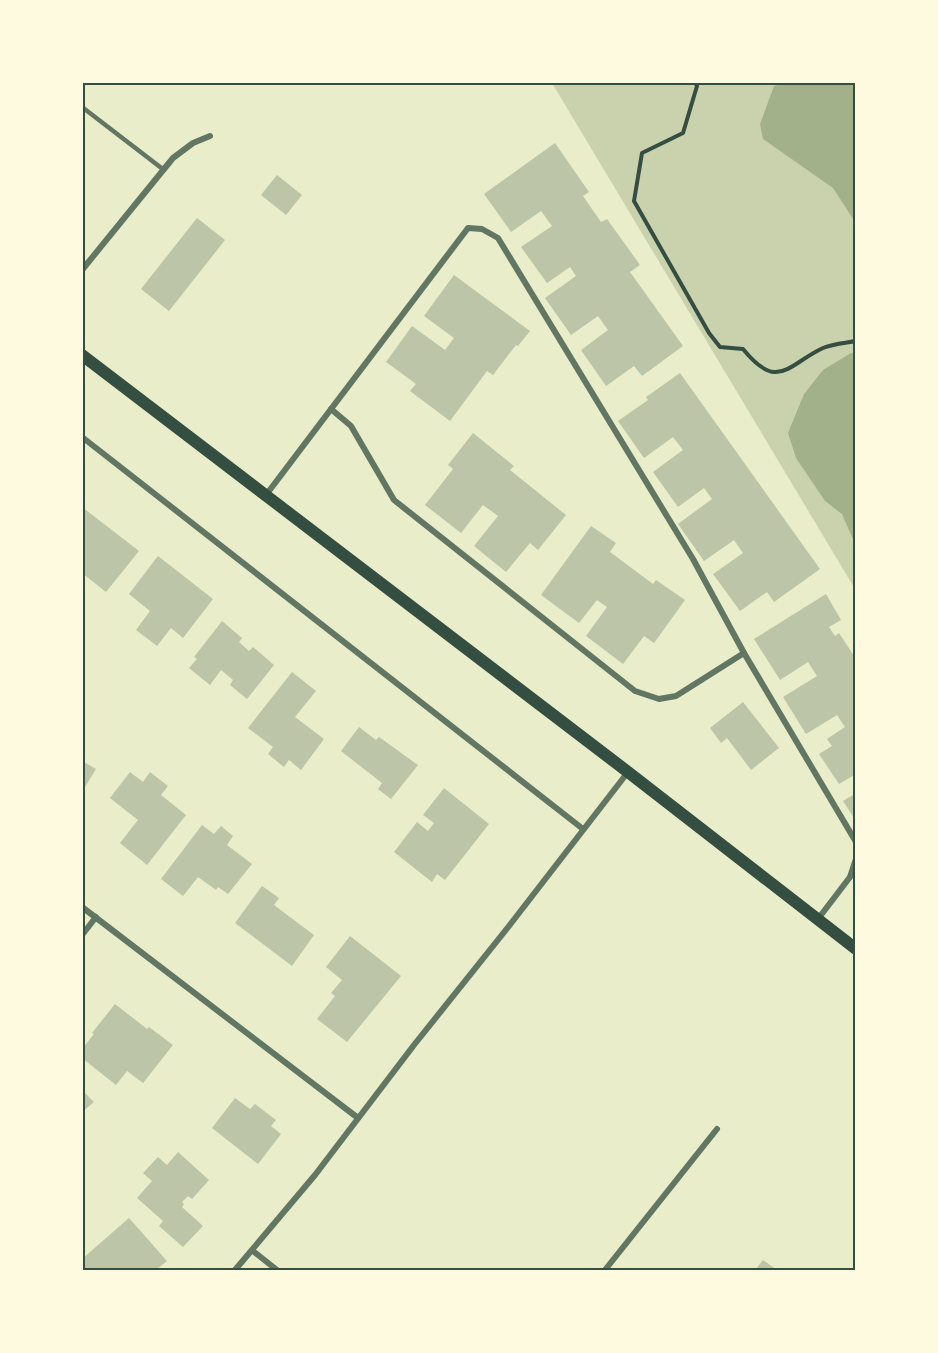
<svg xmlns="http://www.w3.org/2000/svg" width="938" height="1353" viewBox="0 0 938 1353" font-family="'Roboto Condensed',sans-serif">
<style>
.green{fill:#cad2ad}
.water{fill:#a3b18a}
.building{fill:#bcc5a7}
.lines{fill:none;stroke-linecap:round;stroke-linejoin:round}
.path{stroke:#344e41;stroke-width:4}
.service{stroke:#617663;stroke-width:4.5}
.minor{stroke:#617663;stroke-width:6}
.secondary{stroke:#344e41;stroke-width:12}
.neatline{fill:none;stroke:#344e41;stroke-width:2}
</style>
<rect width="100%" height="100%" fill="#e9edc9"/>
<polygon class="green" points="552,83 855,83 855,589"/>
<g class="water">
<polygon points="789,82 855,83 855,222 833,188 763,139 760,124 774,86"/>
<polygon points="851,353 856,354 855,544 842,514 825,501 796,458 788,433 804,394 823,370"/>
</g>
<g class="building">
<polygon points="555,143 589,192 583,196 601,222 607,219 640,265 630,272 683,346 642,376 634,366 606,386 581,350 608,330 598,316 571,335 545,298 576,276 570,267 547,283 521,247 552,226 541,211 511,232 484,194"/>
<polygon points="277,175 302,195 286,215 261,195"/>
<polygon points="197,218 225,240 169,311 141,289"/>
<polygon points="454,275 530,331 518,346 516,345 493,375 487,371 450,421 410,391 416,384 386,362 412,326 445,350 454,338 424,316"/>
<polygon points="680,373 820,569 774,602 767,592 740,611 713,574 743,553 734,540 704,561 678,524 712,499 704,488 678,507 653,472 683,450 673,437 644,458 618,421 648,400 646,397"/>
<polygon points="473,433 514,466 510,470 566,515 538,550 530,543 506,572 474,546 498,516 483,505 461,533 425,505 453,469 448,465"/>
<polygon points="82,507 139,551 106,592 82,573"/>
<polygon points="591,526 616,543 610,552 653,584 656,580 685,600 654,643 644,636 623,664 586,636 607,607 597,600 579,623 541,595"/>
<polygon points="158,556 213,599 183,638 171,628 157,646 136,630 150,611 129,594"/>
<polygon points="826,594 841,620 829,627 835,636 839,633 856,659 856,774 839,784 819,754 832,746 827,739 845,727 837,715 806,734 783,697 817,676 808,662 780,680 754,639"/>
<polygon points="222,621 242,638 239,642 249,651 253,647 274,665 247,699 230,685 233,680 221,670 210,685 189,668 197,659 194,657"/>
<polygon points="292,672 316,691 295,717 324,739 301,770 289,760 284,767 268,754 273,747 248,728"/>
<polygon points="743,702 779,748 751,770 727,738 721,743 710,728"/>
<polygon points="359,727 376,740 379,737 418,765 391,799 378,789 382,783 341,751"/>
<polygon points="82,761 96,769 82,792"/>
<polygon points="130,772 143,782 150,772 168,786 161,795 186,815 147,865 120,843 138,820 110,798"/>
<polygon points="444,788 489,824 445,880 437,874 432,882 394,852 417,822 428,831 434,823 423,815"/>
<polygon points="856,793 856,821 843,801"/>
<polygon points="202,825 214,834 221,826 233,836 227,845 252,864 228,894 218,887 216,890 198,877 183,896 161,879"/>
<polygon points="262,886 279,898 274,905 314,935 292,966 235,923"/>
<polygon points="350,936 401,976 347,1042 317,1019 335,996 331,993 342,980 326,967"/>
<polygon points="115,1004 147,1029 149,1027 173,1045 143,1083 127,1071 116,1085 82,1058 82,1049 94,1034 92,1033"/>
<polygon points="82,1090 94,1102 82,1112"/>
<polygon points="235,1098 250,1109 255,1104 276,1120 271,1126 281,1134 258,1164 212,1128"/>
<polygon points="178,1152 209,1180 192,1199 188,1196 182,1202 184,1204 182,1207 203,1226 183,1247 159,1226 163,1221 137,1198 152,1181 143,1173 158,1157 167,1165"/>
<polygon points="129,1218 167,1261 156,1270 84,1270 82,1259"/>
<polygon points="763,1260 777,1270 755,1270"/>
</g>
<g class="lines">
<path class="path" d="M 695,82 L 697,86 L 683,133 L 642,153 L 634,201 L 709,333 L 720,347 L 743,349 C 778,392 787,365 823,348 C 832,344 845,343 856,341"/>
<polyline class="service" points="82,107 164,170"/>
<g class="minor">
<polyline points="82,270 173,158 193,143 210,136"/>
<polyline points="331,409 351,426 394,500 635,691 659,699 676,696 744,653"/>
<polyline points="82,437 583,829"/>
<polyline points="266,495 468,228 482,229 498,238 693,559 744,653 856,842"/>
<polyline points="82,907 358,1118"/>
<polyline points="818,919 850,877 856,859"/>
<polyline points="82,935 96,917"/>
<polyline points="253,1251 277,1270"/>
<polyline points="235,1270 315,1175 414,1045 509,926 628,772"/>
<polyline points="605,1270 717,1129"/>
</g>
<polyline class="secondary" points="82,355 628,772 856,949"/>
</g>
<rect width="938" height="1353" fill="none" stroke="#fefae0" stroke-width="168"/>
<rect x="84" y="84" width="770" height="1185" class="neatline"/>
</svg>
